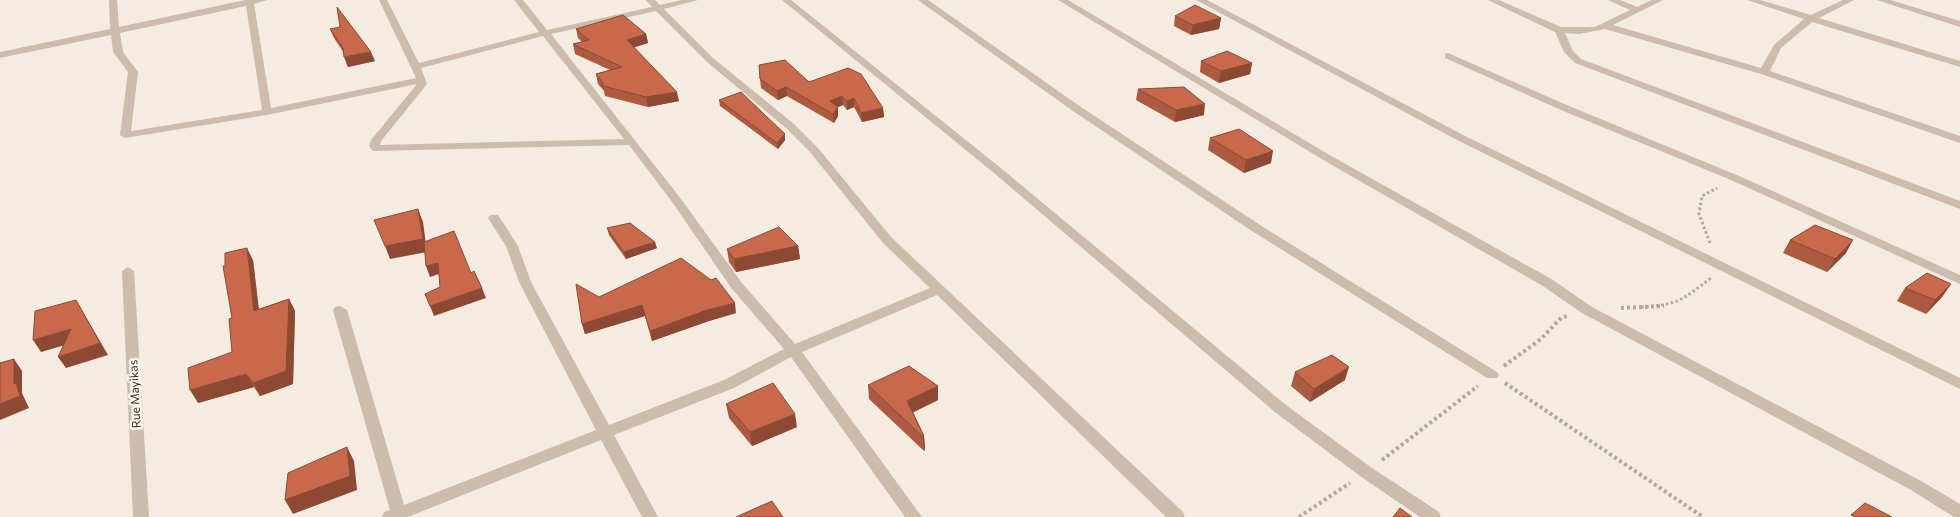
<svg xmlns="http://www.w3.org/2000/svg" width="1960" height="517" viewBox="0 0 1960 517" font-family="Commissioner,sans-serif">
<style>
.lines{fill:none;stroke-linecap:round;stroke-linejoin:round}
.path-far1{stroke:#b9a596;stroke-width:3;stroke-dasharray:2.5 2.5;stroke-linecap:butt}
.path{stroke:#b9a596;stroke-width:4;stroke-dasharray:3 3;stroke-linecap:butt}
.street{fill:#cdbbac;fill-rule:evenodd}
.wall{fill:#ac5a40}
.shaded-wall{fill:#8c4a34}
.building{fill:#c8694b;stroke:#8c4a34}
.labels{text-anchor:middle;stroke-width:5;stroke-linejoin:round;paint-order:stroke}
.street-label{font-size:12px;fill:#3b302b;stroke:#fbf5ee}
</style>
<rect width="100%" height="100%" fill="#f4ebe1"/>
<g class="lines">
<g class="path-far1">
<polyline points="1710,243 1699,214 1702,196 1717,188"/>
<path d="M 1641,307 C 1678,305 1682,300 1711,278"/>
</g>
<g class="path">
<polyline points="1621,308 1664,306"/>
<polyline points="1504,366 1541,339 1562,317 1568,316"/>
<polyline points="1505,383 1703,517"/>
<polyline points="1382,460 1478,386"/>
<polyline points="1299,517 1350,483"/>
</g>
<g class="street">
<path d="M 109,0 L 117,0 L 119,27 L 245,0 L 267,0 L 254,4 L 271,108 L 416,78 L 379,0 L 387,0 L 419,63 L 539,32 L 514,0 L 523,0 L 547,30 L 652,7 L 646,0 L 655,0 L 660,5 L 682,0 L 698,0 L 664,9 L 713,58 L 794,124 L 818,148 L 891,237 L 1183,512 L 1185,517 L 1166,517 L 937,295 L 802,352 L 922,517 L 905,517 L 791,357 L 734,388 L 614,435 L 658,517 L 642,517 L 601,440 L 408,517 L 382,517 L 384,512 L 390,510 L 333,310 L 335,307 L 340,306 L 347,310 L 404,505 L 596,430 L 519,282 L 506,246 L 488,218 L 490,215 L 498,215 L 518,246 L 531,282 L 609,425 L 724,380 L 784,349 L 732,289 L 670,199 L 629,145 L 373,151 L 369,146 L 371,140 L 417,84 L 267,115 L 125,138 L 120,135 L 128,72 L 113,52 L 111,35 L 0,58 L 0,52 L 110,29 ZM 246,6 L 262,110 L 131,131 L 138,72 L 123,52 L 120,33 ZM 656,11 L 707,62 L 786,128 L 810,152 L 883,243 L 930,288 L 795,344 L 742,283 L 678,195 L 551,34 ZM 543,36 L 624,139 L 380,145 L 381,141 L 427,84 L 421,68 Z"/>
<polygon points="782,0 791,0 1002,169 1286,405 1372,468 1439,512 1441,517 1420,517 1360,476 1276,413 994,173"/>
<polygon points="918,0 928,0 1078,105 1260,225 1497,372 1499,375 1497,378 1487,378 1252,231 1070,109"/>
<polygon points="1058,0 1068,0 1333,157 1553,280 1592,307 1923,482 1960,504 1960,517 1954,517 1911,490 1582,313 1543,286 1325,161"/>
<polygon points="1196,0 1207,0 1465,136 1960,378 1960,389 1457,140"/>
<polygon points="1488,0 1499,0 1561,27 1595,27 1630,10 1608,0 1620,0 1637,7 1652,0 1663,0 1613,25 1761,68 1774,45 1804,19 1747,0 1760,0 1811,15 1843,0 1854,0 1819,18 1960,61 1960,67 1812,22 1781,48 1770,71 1960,136 1960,143 1761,74 1605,29 1579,34 1565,33 1573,51 1581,59 1960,201 1960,209 1575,63 1564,52 1555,32"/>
<polygon points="1877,0 1890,0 1960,21 1960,27"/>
<polygon points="1448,53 1569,106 1739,176 1960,275 1960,284 1731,180 1561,110 1445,58 1445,54"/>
<polygon points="128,267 134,271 149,517 133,517 122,271"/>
</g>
</g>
<g class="wall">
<polygon points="1175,16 1221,18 1219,29 1191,35 1174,26"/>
<polygon points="330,29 375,61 348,67 344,53 334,38"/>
<polygon points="576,29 646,34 648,43 634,47 679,101 648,107 605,96 604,91 598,84 596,74 610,70 575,54 573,44 582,42 578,38"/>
<polygon points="1201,61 1252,63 1250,74 1219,83 1200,72"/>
<polygon points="760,79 809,82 883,108 884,117 862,122 854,107 847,110 843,105 837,107 838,116 834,123 787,96 778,100 761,88"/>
<polygon points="1138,89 1204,115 1175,122 1136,100"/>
<polygon points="719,100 785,140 778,149 720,106"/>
<polygon points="1210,138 1271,163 1244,173 1208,150"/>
<polygon points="607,228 657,248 626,259 609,235"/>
<polygon points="1790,240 1846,253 1827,272 1783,253"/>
<polygon points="798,246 800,259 736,272 729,262 727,249"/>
<polygon points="253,260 259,309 289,299 295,311 293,384 260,396 254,387 198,403 232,352"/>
<polygon points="1951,284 1942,297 1926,314 1897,301 1905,288"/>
<polygon points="599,297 736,313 709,321 652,341 645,316 585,334 582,324"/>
<polygon points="1295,372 1345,380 1310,402 1291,386"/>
<polygon points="868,385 938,400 913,412 924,436 925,449 924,451 869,399"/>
<polygon points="726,404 797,427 752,446 729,418"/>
</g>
<g class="shaded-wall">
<polygon points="1221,18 1219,29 1191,35 1193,25"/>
<polygon points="646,34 648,43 629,49 627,40"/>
<polygon points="371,52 375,61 348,67 344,57"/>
<polygon points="1252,63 1250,74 1219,83 1221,71"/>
<polygon points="786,87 787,96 778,100 777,91"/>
<polygon points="677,92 679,101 648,107 646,97"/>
<polygon points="842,96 843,105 831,110 830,101"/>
<polygon points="854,98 854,107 847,110 847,101"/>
<polygon points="1205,104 1204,115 1175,122 1176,110"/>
<polygon points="838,107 838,116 834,123 833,114"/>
<polygon points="883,108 884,117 862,122 861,113"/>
<polygon points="785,134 785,140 778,149 777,143"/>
<polygon points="1273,151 1271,163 1244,173 1246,160"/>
<polygon points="418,209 423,222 427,252 390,259 385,246"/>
<polygon points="1853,240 1846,253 1827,272 1835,259"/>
<polygon points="655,242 657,248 626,259 624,252"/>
<polygon points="798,246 800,259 736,272 734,259"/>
<polygon points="247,248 253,260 260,323 254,311"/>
<polygon points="438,263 442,273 430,277 426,266"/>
<polygon points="1951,284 1942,297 1926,314 1935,300"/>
<polygon points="482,288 486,298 434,316 430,306"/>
<polygon points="289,299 295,311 293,384 260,396 253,383"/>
<polygon points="76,300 108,355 66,368 58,357 100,343"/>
<polygon points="735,303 736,313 709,321 652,341 650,331 707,310"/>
<polygon points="642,305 645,316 585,334 582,324"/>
<polygon points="71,329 79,341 41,352 33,340"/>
<polygon points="14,359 22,371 22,393 29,408 0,420 0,404 14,384"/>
<polygon points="1349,367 1345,380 1310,402 1314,389"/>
<polygon points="246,374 254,387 198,403 190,390"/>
<polygon points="938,386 938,400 908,415 907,401"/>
<polygon points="795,414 797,427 752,446 750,432"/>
<polygon points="924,436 925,449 924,451 923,437"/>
<polygon points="347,447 354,461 357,490 293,514 285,500"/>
</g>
<g class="building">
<polygon points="1195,5 1221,18 1193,25 1175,16"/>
<polygon points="337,7 371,52 344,57 343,48 330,29 340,27"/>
<polygon points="623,15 646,34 627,40 677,92 646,97 603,86 603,83 596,74 622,67 573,44 589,40 576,29"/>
<polygon points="1227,51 1252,63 1221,71 1201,61"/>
<polygon points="785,60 809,82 848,68 861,74 883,108 861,113 854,98 847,101 842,96 830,101 838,107 833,114 786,87 777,91 760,79 759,65"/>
<polygon points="1184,87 1205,104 1176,110 1138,89"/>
<polygon points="741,92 785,134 777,143 719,100"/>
<polygon points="1239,129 1273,151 1246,160 1210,138"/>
<polygon points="418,209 423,239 385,246 374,220"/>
<polygon points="630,223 655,242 624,252 607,228"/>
<polygon points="1815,225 1853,240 1835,259 1790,240"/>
<polygon points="779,227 798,246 734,259 727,249"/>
<polygon points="454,231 471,273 474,271 482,288 430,306 425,294 440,287 438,263 426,266 424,242"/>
<polygon points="247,248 254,311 289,299 286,371 253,383 246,374 190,390 188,368 232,352 229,319 232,318 223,266 225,266 225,253"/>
<polygon points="681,258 711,280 716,278 735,303 707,310 650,331 642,305 582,324 576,284 599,297"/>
<polygon points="1927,273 1951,284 1935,300 1905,288"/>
<polygon points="76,300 100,343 58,357 71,329 33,340 35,311"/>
<polygon points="1332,355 1349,367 1314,389 1295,372"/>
<polygon points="14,359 14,384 16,383 20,396 0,404 0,363"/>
<polygon points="909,366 938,386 907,401 924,436 923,437 868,385"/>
<polygon points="773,383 795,414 750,432 726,404"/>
<polygon points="347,447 350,476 285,500 288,473"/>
<polygon points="772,501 783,517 736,517"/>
<polygon points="1865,503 1892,517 1855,517 1851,515"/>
<polygon points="1400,508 1412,517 1393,517"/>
</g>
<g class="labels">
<g class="street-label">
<text transform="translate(135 394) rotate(-93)" y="4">Rue Mayikas</text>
</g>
</g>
</svg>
